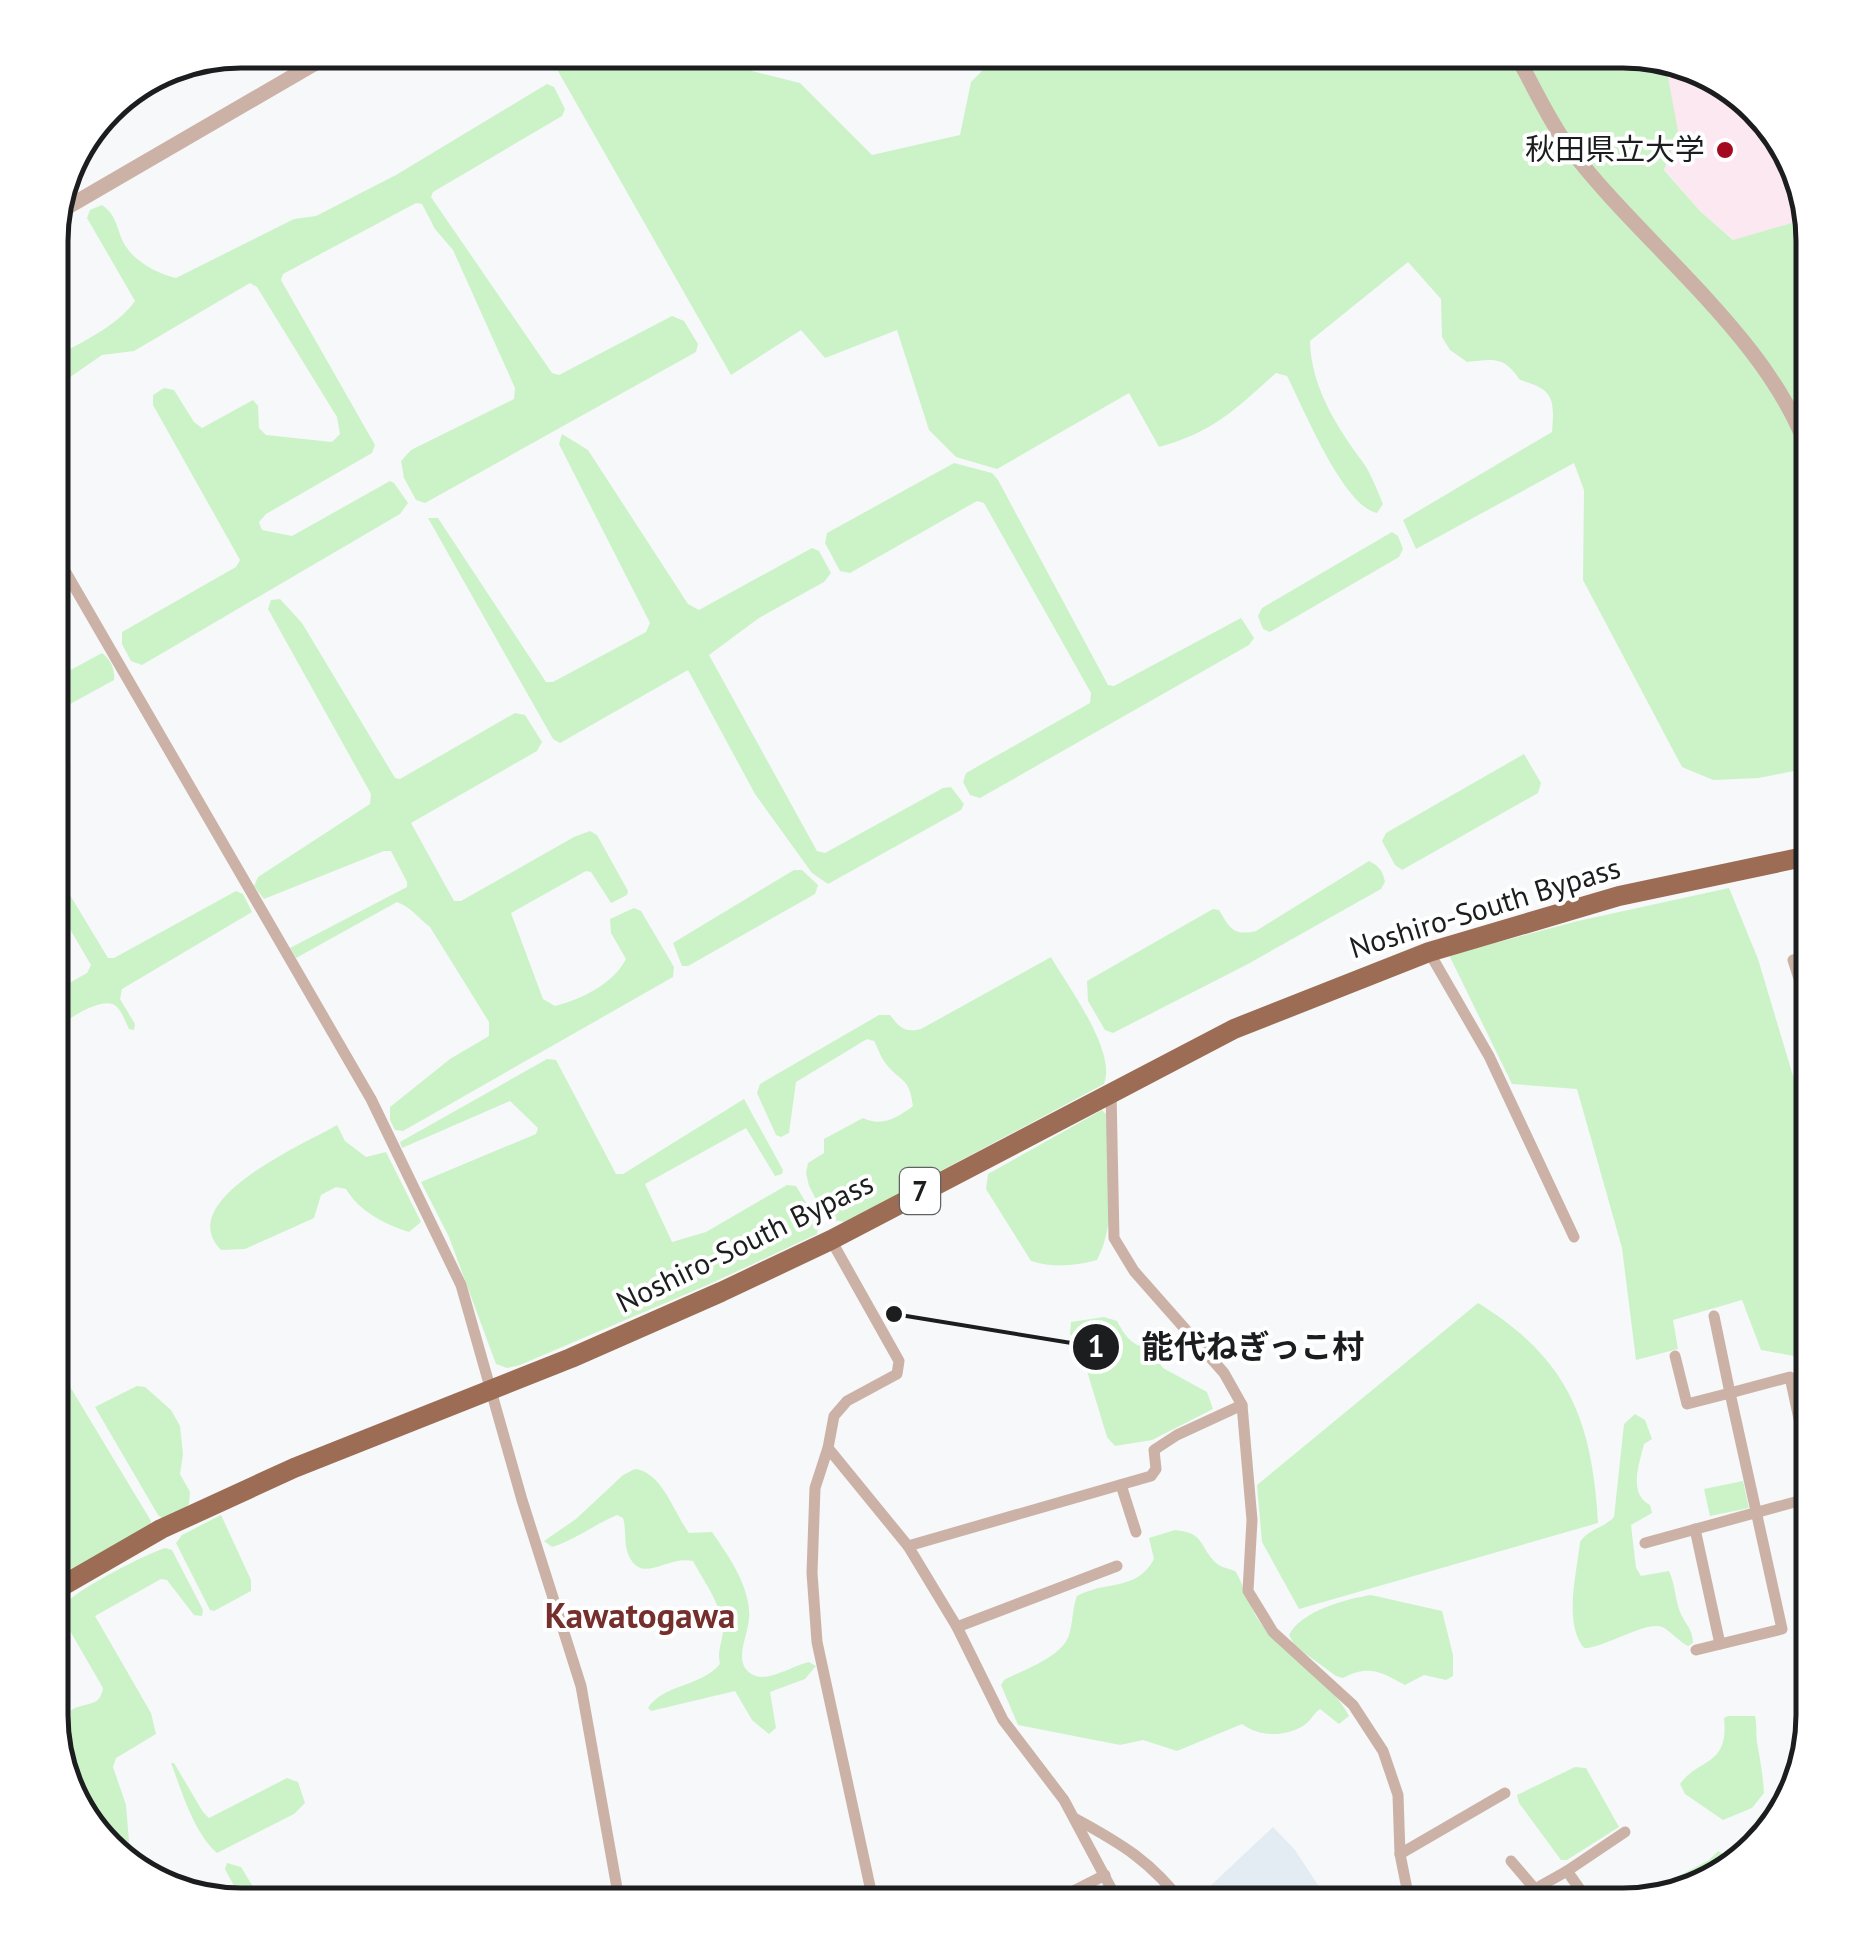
<svg xmlns="http://www.w3.org/2000/svg" width="1863" height="1955" viewBox="0 0 1863 1955" font-family="'PT Sans','Noto Sans JP',sans-serif">
<style>
.built{fill:#e3ecf3}
.education{fill:#fce8f0}
.green{fill:#ccf3c8}
.lines{fill:none;stroke-linecap:round;stroke-linejoin:round}
.minor{stroke:#ccb2a6;stroke-width:11}
.tertiary{stroke:#ccb2a6;stroke-width:15}
.trunk{stroke:#9c6c54;stroke-width:20}
.poi-dot{fill:#a40a1f;stroke:#fff;stroke-width:4}
.labels{text-anchor:middle;stroke-width:8;stroke-linejoin:round;paint-order:stroke}
.shield{fill:#fff;stroke:#606162;stroke-width:2.5}
.shield-label{font-size:28px;font-weight:bold;fill:#1c1d1e}
.poi-label{font-size:30px;fill:#1c1d1e;stroke:#fff;text-anchor:end}
.street-label{font-size:30px;fill:#1c1d1e;stroke:#fff}
.quarter-label{font-size:35px;font-weight:bold;fill:#752f2d;stroke:#fff}
.rim{fill:none;stroke:#1c1d1e;stroke-width:5}
.leader{fill:none;stroke:#1c1d1e;stroke-width:4}
.callout-dot{fill:#1c1d1e;stroke:#fff;stroke-width:4}
.mark-label{font-size:30px;text-anchor:middle;font-weight:bold;fill:#fff}
.callout-label{font-size:32px;text-anchor:middle;font-weight:bold;fill:#1c1d1e;stroke:#fff;stroke-width:8;stroke-linejoin:round;paint-order:stroke}
</style>
<rect width="100%" height="100%" fill="#f6f8fa"/>
<polygon class="built" points="1273,1827 1295,1850 1331,1905 1190,1905"/>
<polygon class="education" points="1625,50 1706,69 1766,115 1805,219 1734,240 1700,211 1664,169 1678,131 1627,65"/>
<g class="green">
<path d="M 546,50 L 742,50 L 752,71 L 800,83 L 872,155 L 960,135 L 971,82 L 987,66 L 986,50 L 1625,50 L 1628,65 L 1665,61 L 1678,131 L 1664,170 L 1700,211 L 1733,240 L 1805,219 L 1813,240 L 1813,767 L 1759,778 L 1713,780 L 1682,767 L 1583,580 L 1584,490 L 1574,463 L 1416,549 L 1403,520 L 1552,432 C 1555,398 1553,389 1520,380 C 1504,356 1494,359 1467,362 L 1450,350 L 1442,337 L 1441,299 L 1408,262 L 1310,341 C 1311,386 1336,426 1362,461 C 1371,473 1377,490 1383,504 L 1377,513 C 1343,506 1303,407 1287,376 L 1276,373 C 1236,409 1212,433 1159,447 L 1129,393 L 997,469 L 956,457 L 929,430 L 897,330 L 825,358 L 801,330 L 731,375 Z"/>
<path d="M 547,84 L 554,87 L 565,109 L 562,116 L 433,192 L 431,197 L 552,373 L 559,375 L 672,316 L 684,321 L 698,344 L 696,352 L 425,503 L 416,500 L 404,478 L 401,461 L 411,450 L 514,399 L 515,388 L 453,250 L 435,229 L 422,204 L 416,203 L 283,274 L 281,280 L 375,445 L 372,453 L 266,514 L 259,522 L 262,530 L 292,536 L 390,481 L 394,483 L 408,503 L 400,514 L 142,665 L 131,661 L 122,644 L 122,632 L 236,567 L 240,560 L 153,405 L 153,395 L 164,388 L 174,390 L 194,422 L 202,428 L 253,400 L 258,406 L 259,428 L 266,435 L 332,442 L 340,434 L 337,417 L 257,287 L 250,283 L 134,351 L 102,355 L 50,391 L 50,360 C 77,344 117,327 135,301 L 87,218 L 90,210 L 102,205 C 119,216 116,233 127,248 C 137,263 159,274 176,278 L 294,219 L 316,216 L 396,175 Z"/>
<polygon points="562,434 588,450 688,604 699,610 812,548 819,551 831,573 824,582 759,618 709,655 817,851 825,853 943,788 951,787 964,804 961,810 828,884 812,873 755,794 688,670 560,743 553,739 428,518 438,518 546,682 553,682 646,632 650,623 559,444"/>
<polygon points="954,463 992,473 998,480 1108,685 1114,686 1241,618 1254,638 1249,645 980,798 970,795 963,782 966,773 1090,703 1091,693 984,503 977,501 850,573 840,571 825,543 827,533"/>
<polygon points="1392,532 1398,536 1403,549 1399,557 1270,632 1263,629 1258,616 1262,608"/>
<path d="M 280,599 L 302,623 L 395,778 L 400,779 L 515,713 L 525,715 L 542,742 L 537,751 L 411,823 L 454,901 L 461,901 L 574,837 L 590,831 L 597,835 L 628,891 L 627,895 L 611,903 L 591,872 L 586,871 L 511,913 L 543,999 L 555,1006 C 582,999 613,984 626,959 L 611,933 L 610,919 L 634,908 L 641,911 L 674,967 L 673,977 L 403,1131 L 395,1130 L 390,1120 L 390,1107 L 450,1059 L 489,1036 L 489,1022 L 430,927 C 418,918 411,907 397,902 L 296,958 L 290,948 L 407,887 L 407,882 L 391,851 L 384,851 L 264,899 L 254,886 L 258,877 L 370,804 L 371,794 L 268,609 L 271,600 Z"/>
<path d="M 102,653 C 111,660 115,669 114,680 L 50,715 L 50,681 Z"/>
<polygon points="1524,754 1541,783 1538,793 1402,870 1395,865 1382,841 1386,833"/>
<path d="M 1369,861 C 1379,866 1383,871 1385,882 L 1381,889 L 1248,964 L 1113,1033 L 1105,1030 L 1088,1001 L 1087,981 L 1213,909 L 1219,910 C 1230,929 1234,936 1256,931 Z"/>
<path d="M 50,862 L 108,958 L 114,958 L 236,891 L 243,894 L 252,912 L 122,989 L 120,999 L 135,1024 L 134,1030 L 129,1029 C 126,1023 122,1012 117,1007 C 103,993 64,1023 50,1031 L 50,994 L 87,973 L 91,965 L 50,895 Z"/>
<polygon points="794,870 802,870 818,885 815,894 688,966 682,966 673,943"/>
<polygon points="1729,888 1758,959 1809,1129 1813,1130 1813,1370 1794,1356 1761,1350 1742,1300 1673,1320 1678,1349 1636,1360 1622,1248 1577,1089 1512,1084 1449,955 1578,921"/>
<path d="M 1051,957 C 1068,987 1117,1051 1104,1084 L 845,1222 L 826,1219 L 809,1186 L 806,1173 L 808,1163 L 824,1153 L 824,1139 L 863,1118 C 882,1127 897,1118 913,1106 C 909,1076 901,1083 886,1064 C 881,1058 878,1048 874,1041 L 867,1039 L 796,1082 L 789,1133 L 781,1137 L 776,1135 L 757,1093 L 760,1084 L 879,1015 L 890,1015 C 900,1028 905,1033 921,1029 Z"/>
<polygon points="547,1059 556,1060 616,1174 623,1174 744,1099 783,1170 782,1174 775,1176 746,1128 645,1184 672,1242 706,1232 787,1185 796,1186 819,1224 817,1234 712,1283 520,1365 507,1368 496,1364 449,1237 421,1182 536,1134 538,1128 510,1101 402,1148 400,1142"/>
<path d="M 1102,1110 L 1106,1114 C 1108,1159 1119,1219 1097,1260 C 1075,1266 1054,1268 1031,1261 L 986,1189 L 988,1174 Z"/>
<path d="M 337,1125 L 345,1141 L 366,1157 L 386,1152 L 421,1222 L 409,1232 C 384,1224 359,1211 346,1189 L 336,1187 L 321,1195 L 314,1218 L 245,1249 L 221,1250 C 172,1200 305,1144 337,1125 Z"/>
<path d="M 1478,1303 C 1569,1359 1592,1421 1598,1523 L 1299,1609 L 1262,1542 L 1257,1485 Z"/>
<path d="M 1104,1317 L 1117,1321 C 1125,1336 1131,1345 1148,1348 L 1163,1368 L 1207,1392 L 1213,1409 L 1152,1440 L 1115,1446 L 1107,1437 L 1080,1348 L 1070,1334 L 1071,1322 Z"/>
<polygon points="64,1385 69,1385 151,1521 148,1529 50,1584 50,1393"/>
<polygon points="137,1386 145,1387 171,1410 180,1426 183,1454 180,1474 190,1492 189,1504 179,1514 165,1520 158,1515 95,1407"/>
<path d="M 1635,1414 L 1645,1420 L 1652,1439 L 1644,1444 C 1639,1464 1628,1494 1650,1505 L 1652,1513 L 1631,1525 L 1636,1568 L 1641,1576 L 1669,1571 C 1675,1584 1675,1598 1680,1612 C 1685,1624 1693,1629 1693,1643 L 1688,1646 C 1678,1641 1671,1631 1662,1627 C 1646,1620 1605,1648 1584,1648 C 1563,1622 1577,1573 1580,1542 C 1588,1529 1604,1528 1614,1517 L 1624,1424 Z"/>
<path d="M 635,1469 C 662,1472 674,1513 689,1533 L 712,1532 C 728,1555 752,1589 749,1619 C 748,1637 730,1666 756,1676 C 769,1681 795,1665 809,1662 L 816,1666 L 805,1679 L 770,1692 L 776,1728 L 769,1734 L 752,1720 L 735,1691 L 651,1711 L 648,1708 C 663,1684 701,1687 720,1664 C 717,1650 722,1644 723,1631 C 723,1606 704,1582 693,1561 C 667,1555 642,1585 629,1556 C 623,1543 627,1531 623,1518 L 617,1515 C 595,1524 575,1540 552,1547 L 544,1541 L 576,1519 L 623,1475 Z"/>
<polygon points="1743,1481 1749,1508 1710,1516 1704,1489"/>
<polygon points="221,1515 251,1580 251,1591 214,1611 210,1610 176,1543 182,1535"/>
<path d="M 1175,1530 C 1204,1533 1198,1543 1214,1561 C 1220,1568 1228,1568 1235,1571 C 1239,1574 1251,1609 1258,1619 C 1283,1655 1330,1679 1349,1716 L 1339,1724 L 1320,1709 C 1313,1714 1311,1721 1303,1726 C 1285,1737 1259,1737 1242,1724 L 1177,1751 L 1143,1740 L 1120,1745 L 1018,1725 L 1001,1685 L 1004,1680 C 1023,1670 1062,1657 1069,1635 C 1073,1623 1072,1609 1077,1596 C 1106,1580 1136,1592 1154,1559 L 1149,1538 Z"/>
<path d="M 165,1548 L 172,1550 L 203,1610 L 202,1616 L 194,1615 L 167,1580 L 161,1579 L 95,1616 L 151,1713 L 156,1734 L 116,1758 L 113,1767 L 126,1805 L 131,1866 L 97,1840 L 55,1727 C 61,1720 67,1712 75,1708 C 90,1702 100,1706 103,1688 L 62,1617 C 63,1609 62,1609 67,1602 C 82,1587 144,1555 165,1548 Z"/>
<path d="M 1371,1595 L 1442,1611 L 1453,1655 L 1453,1676 L 1446,1680 L 1424,1675 L 1405,1685 C 1382,1672 1368,1664 1343,1678 L 1336,1676 L 1295,1646 L 1289,1635 C 1301,1611 1346,1599 1371,1595 Z"/>
<path d="M 1728,1716 L 1755,1716 C 1757,1725 1756,1733 1757,1742 C 1760,1759 1763,1775 1764,1793 L 1752,1808 L 1723,1820 L 1685,1794 L 1680,1784 C 1700,1757 1729,1767 1724,1718 Z"/>
<path d="M 174,1763 L 203,1812 L 209,1818 L 287,1778 L 298,1782 L 305,1803 L 294,1814 L 217,1853 C 194,1833 182,1792 171,1763 Z"/>
<polygon points="1575,1767 1586,1768 1619,1827 1567,1860 1561,1860 1519,1803 1517,1795"/>
<polygon points="1718,1851 1724,1855 1728,1866 1671,1887 1673,1879 1709,1860"/>
<polygon points="227,1863 241,1867 264,1905 244,1905 225,1869"/>
</g>
<g class="lines">
<g class="minor">
<polyline points="50,545 371,1099 461,1285 522,1500 581,1686 620,1905"/>
<polyline points="1429,952 1489,1056 1574,1237"/>
<polyline points="1813,954 1793,960 1813,1022"/>
<polyline points="1111,1091 1114,1238 1134,1271 1224,1373 1242,1405 1252,1520 1248,1591 1273,1632 1353,1705 1383,1751 1398,1795 1400,1854 1408,1894 1415,1905"/>
<polyline points="831,1240 899,1361 897,1374 847,1401 834,1416 828,1448 815,1488 812,1573 817,1642 874,1905"/>
<polyline points="1714,1316 1730,1393 1790,1377 1813,1484"/>
<polyline points="1675,1356 1687,1404 1730,1393 1782,1629 1696,1650"/>
<polyline points="828,1448 908,1546 957,1627 1003,1720 1064,1800 1120,1905"/>
<polyline points="1121,1485 1136,1532"/>
<polyline points="1695,1529 1720,1644"/>
<polyline points="1645,1543 1813,1497"/>
<polyline points="908,1546 1151,1476 1156,1469 1154,1450 1177,1435 1242,1405"/>
<polyline points="957,1627 1117,1566"/>
<path d="M 1076,1819 C 1122,1844 1152,1862 1184,1905"/>
<polyline points="1400,1854 1505,1793"/>
<polyline points="1511,1861 1535,1889 1567,1871"/>
<polyline points="1052,1905 1060,1898 1105,1875"/>
<polyline points="1591,1905 1567,1871 1625,1832"/>
</g>
<g class="tertiary">
<path d="M 1513,50 C 1532,82 1548,120 1570,149 C 1645,248 1780,345 1813,467"/>
<polyline points="54,215 338,50"/>
</g>
<polyline class="trunk" points="50,1593 161,1529 294,1468 571,1358 721,1292 831,1240 1234,1029 1429,952 1619,896 1813,855"/>
</g>
<circle class="poi-dot" cx="1725" cy="150" r="10"/>
<g class="labels">
<rect class="shield" x="900" y="1168" width="40" height="46" rx="8"/>
<g class="shield-label">
<text x="920" y="1201">7</text>
</g>
<g class="poi-label">
<text x="1705" y="160">秋田県立大学</text>
</g>
<g class="street-label">
<text transform="translate(1485 908) rotate(-17)" y="10">Noshiro-South Bypass</text>
<text transform="translate(745 1243) rotate(-26)" y="10">Noshiro-South Bypass</text>
</g>
<g class="quarter-label">
<text x="640" y="1628">Kawatogawa</text>
</g>
</g>
<path d="M0 0H1863V1955H0ZM241 68H1623A173 173 0 0 1 1796 241V1715A173 173 0 0 1 1623 1888H241A173 173 0 0 1 68 1715V241A173 173 0 0 1 241 68Z" fill="#fff" fill-rule="evenodd"/>
<path class="rim" d="M241 68H1623A173 173 0 0 1 1796 241V1715A173 173 0 0 1 1623 1888H241A173 173 0 0 1 68 1715V241A173 173 0 0 1 241 68Z"/>
<path class="leader" d="M894 1314L1096 1347"/>
<g class="callout-dot">
<circle cx="894" cy="1314" r="10"/>
<circle cx="1096" cy="1347" r="25"/>
</g>
<g class="mark-label">
<text x="1096" y="1357">1</text>
</g>
<g class="callout-label">
<text x="1253" y="1358">能代ねぎっこ村</text>
</g>
</svg>
